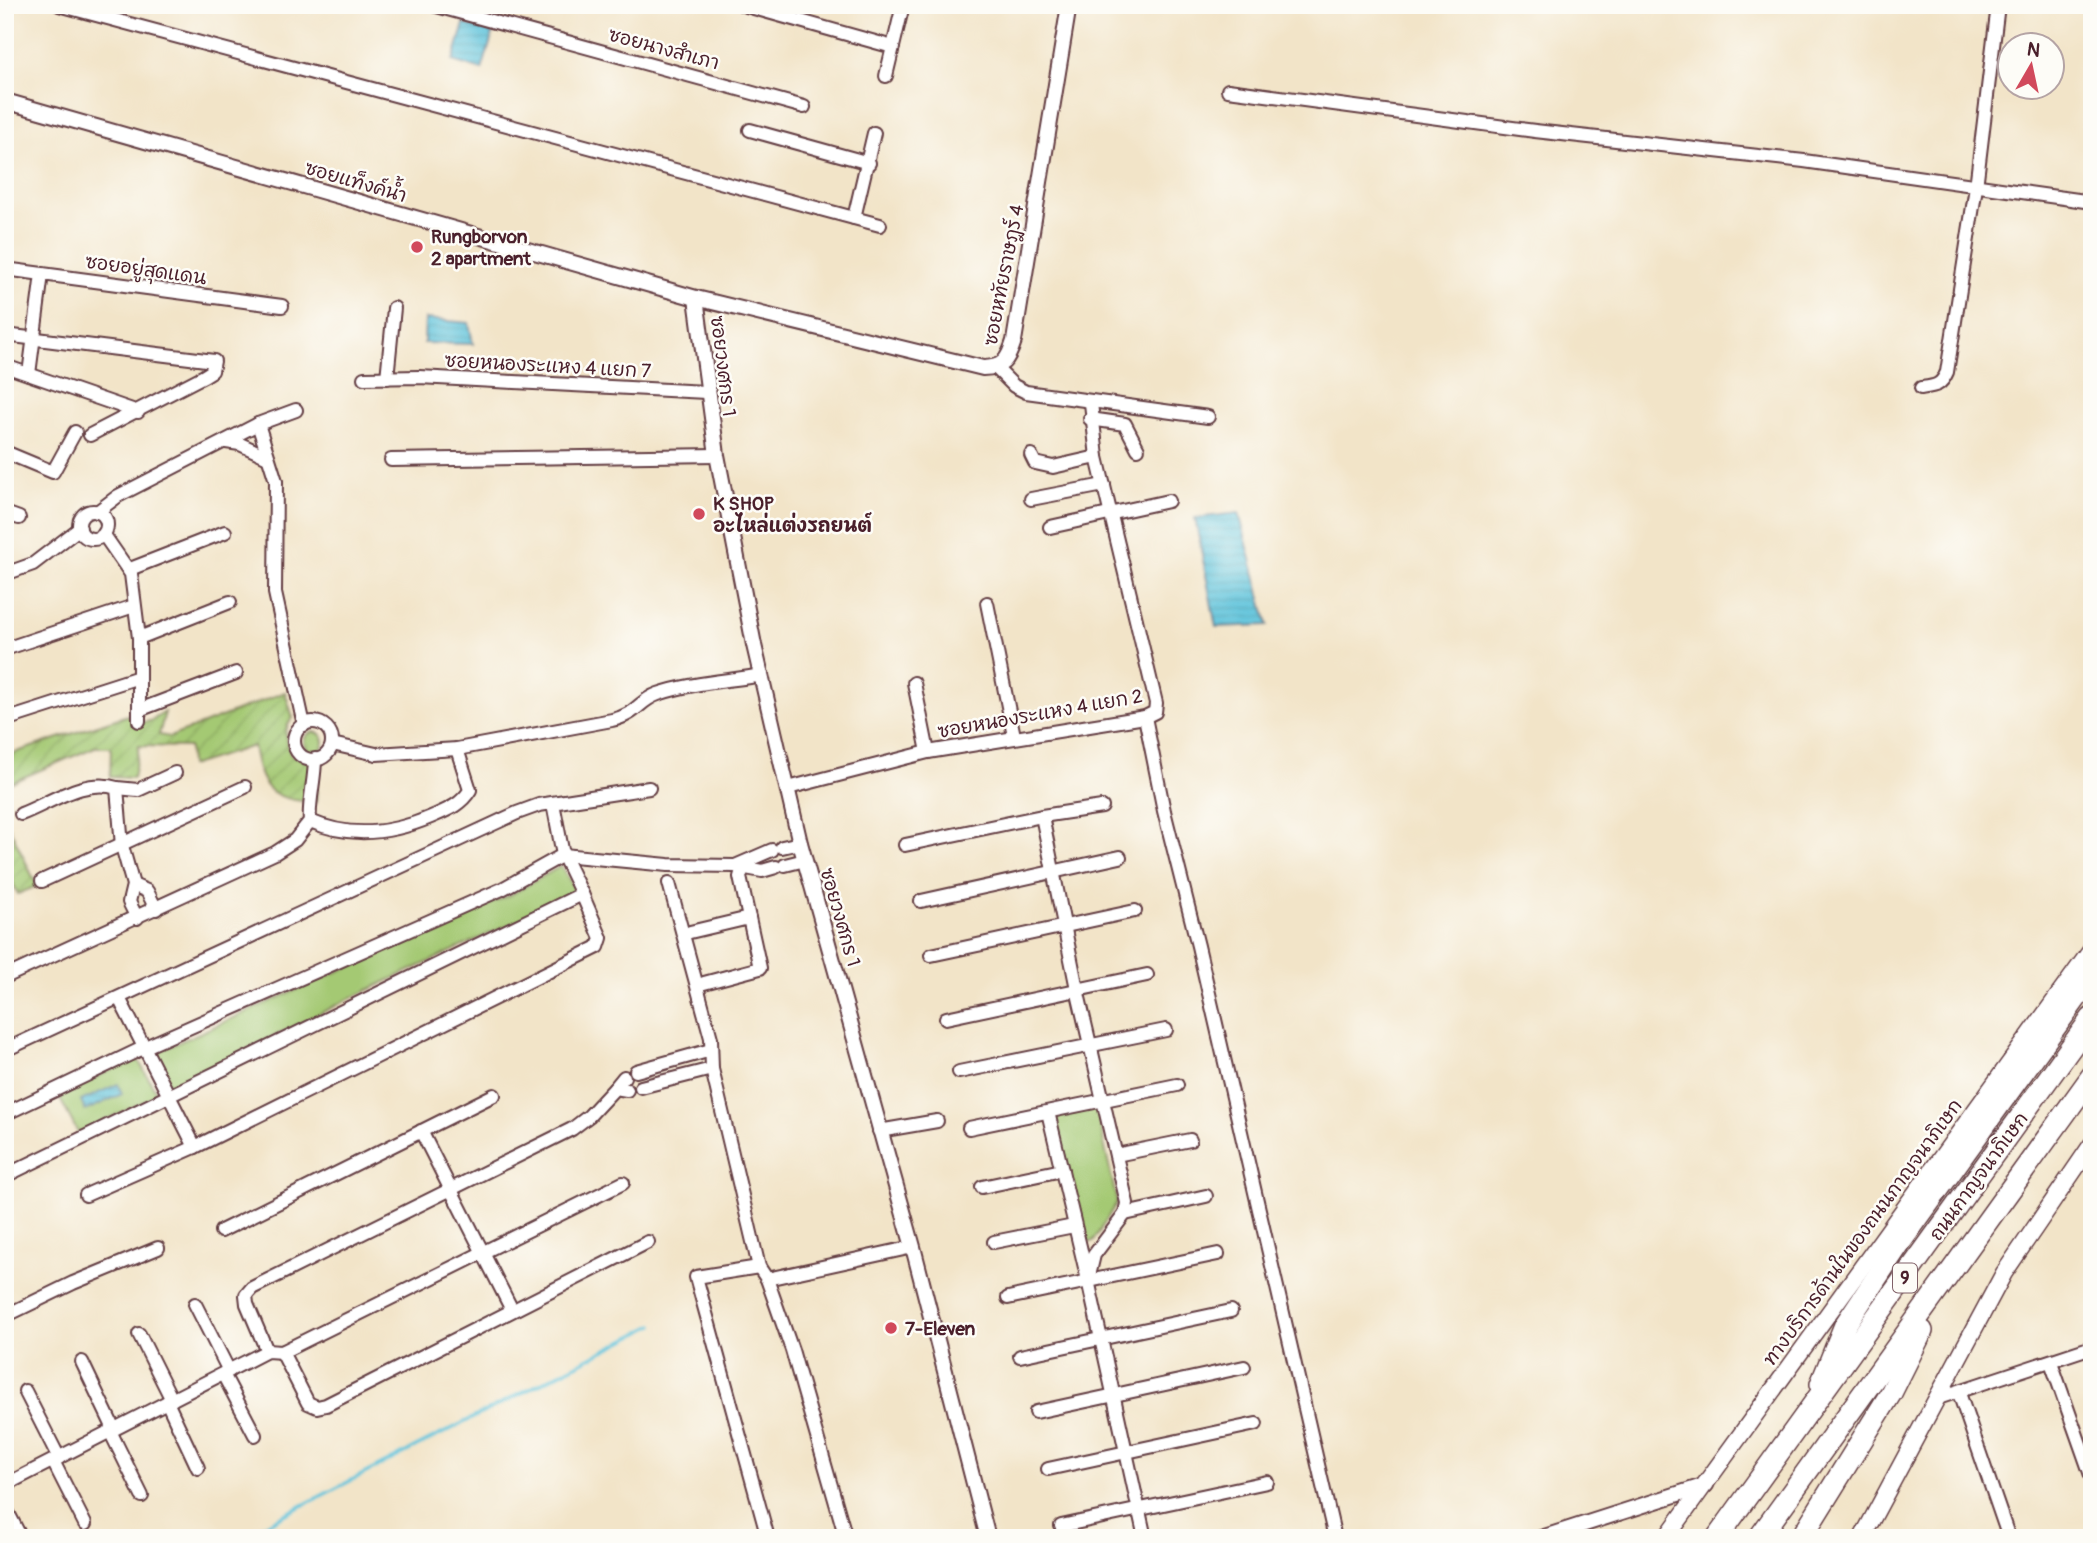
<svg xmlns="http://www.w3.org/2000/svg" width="2097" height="1543" viewBox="0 0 2097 1543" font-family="Pangolin,'Playpen Sans Thai',sans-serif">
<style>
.grass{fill:url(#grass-tufts);stroke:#77744f;stroke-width:2}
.park{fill:#a4c973;stroke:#77744f;stroke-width:2}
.garden{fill:url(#garden-furrows);stroke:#77744f;stroke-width:2}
.water{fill:url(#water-rules);stroke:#547183;stroke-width:2}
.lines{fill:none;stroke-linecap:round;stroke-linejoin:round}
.stream{stroke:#5dc3db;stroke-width:3.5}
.minor-casing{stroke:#633d43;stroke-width:16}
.tertiary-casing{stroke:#633d43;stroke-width:18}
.secondary-casing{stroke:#633d43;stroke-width:19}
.motorway-casing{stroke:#633d43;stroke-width:24}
.minor{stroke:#fff;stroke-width:12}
.tertiary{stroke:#fff;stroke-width:14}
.secondary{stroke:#fff;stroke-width:16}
.motorway{stroke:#fff;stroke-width:21}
.poi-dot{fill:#d1495b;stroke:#fdfcf7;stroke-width:2.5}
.labels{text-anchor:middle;stroke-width:5;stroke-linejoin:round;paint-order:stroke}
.shield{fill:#fdfcf7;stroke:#806168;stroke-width:2}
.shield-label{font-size:18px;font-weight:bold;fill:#4a1f2b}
.street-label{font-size:19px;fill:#4a1f2b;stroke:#fdfcf7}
.poi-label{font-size:19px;font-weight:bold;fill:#4a1f2b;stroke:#fdfcf7;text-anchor:start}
</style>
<defs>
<pattern id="grass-tufts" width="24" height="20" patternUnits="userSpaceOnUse" patternTransform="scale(1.75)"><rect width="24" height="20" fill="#a4c973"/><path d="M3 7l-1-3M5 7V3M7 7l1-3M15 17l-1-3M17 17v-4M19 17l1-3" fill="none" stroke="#8fac64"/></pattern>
<pattern id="garden-furrows" width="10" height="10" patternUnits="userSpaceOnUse" patternTransform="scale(1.75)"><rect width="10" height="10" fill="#a4c973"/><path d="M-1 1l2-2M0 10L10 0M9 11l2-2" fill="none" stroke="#8fac64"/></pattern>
<pattern id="water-rules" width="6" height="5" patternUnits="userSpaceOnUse" patternTransform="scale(1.75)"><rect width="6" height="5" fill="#5dc3db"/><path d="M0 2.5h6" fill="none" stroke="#52a7bc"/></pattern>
</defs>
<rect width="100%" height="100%" fill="#fdfcf7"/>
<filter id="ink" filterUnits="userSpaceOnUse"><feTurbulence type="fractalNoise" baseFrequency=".0143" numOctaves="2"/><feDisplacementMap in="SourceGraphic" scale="14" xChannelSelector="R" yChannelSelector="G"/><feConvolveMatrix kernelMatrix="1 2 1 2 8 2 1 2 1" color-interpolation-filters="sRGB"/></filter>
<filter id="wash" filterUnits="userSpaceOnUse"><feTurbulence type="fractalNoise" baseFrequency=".00686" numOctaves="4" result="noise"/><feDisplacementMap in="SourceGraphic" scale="28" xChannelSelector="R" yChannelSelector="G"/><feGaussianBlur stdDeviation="1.57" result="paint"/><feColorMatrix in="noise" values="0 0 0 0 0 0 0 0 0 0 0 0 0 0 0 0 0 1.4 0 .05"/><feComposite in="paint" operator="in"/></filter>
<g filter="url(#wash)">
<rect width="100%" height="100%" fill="#f2e4c8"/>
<circle class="grass" cx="314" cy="742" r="10"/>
<g class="park">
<polygon points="561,866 577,893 349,999 171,1088 152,1054 510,895"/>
<polygon points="137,1058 158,1095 78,1133 58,1095"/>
<polygon points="1096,1107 1117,1202 1093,1242 1084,1242 1055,1116"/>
</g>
<g class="garden">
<path d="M 285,692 L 293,718 C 282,729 285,742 291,755 L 318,765 L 316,802 C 270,801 260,788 253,746 L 190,766 L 189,747 L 139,746 L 133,778 L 110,777 L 111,747 L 95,747 L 5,785 L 5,756 L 128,715 L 135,724 L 150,721 L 165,712 L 159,735 L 170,737 Z"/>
<polygon points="5,818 37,886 18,894 5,868"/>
</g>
<g class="water">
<polygon points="464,24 493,33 482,70 453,61"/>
<polygon points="425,319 469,323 473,344 424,343"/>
<polygon points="1239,513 1268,625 1216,627 1195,518"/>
<polygon points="118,1084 122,1094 85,1111 81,1101"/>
</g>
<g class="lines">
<polyline class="stream" points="239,1538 654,1325"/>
</g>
</g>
<g filter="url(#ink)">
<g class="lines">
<g class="minor-casing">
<g id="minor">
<polyline points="59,5 880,225"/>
<polyline points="433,5 804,107"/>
<polyline points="743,5 893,47"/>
<polyline points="886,76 903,5"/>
<polyline points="1228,90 1535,131 1804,161 2092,202"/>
<polyline points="750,130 869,163"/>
<polyline points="854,218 874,133"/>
<polyline points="5,269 282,306"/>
<polyline points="5,335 214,361 212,371 204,376 90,435"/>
<polyline points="5,366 138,412"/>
<polyline points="996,368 1014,386 1026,392 1208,417"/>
<polyline points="29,374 42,274"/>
<polyline points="364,378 419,377 706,392"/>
<polyline points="387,378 394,308"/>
<path d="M 1921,388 C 1935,386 1941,386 1947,372 L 1976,187 L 1998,5"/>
<polyline points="1090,419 1125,424 1138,449"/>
<polyline points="258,424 276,481 275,593 304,725"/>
<polyline points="226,442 240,444 268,457"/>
<polyline points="5,452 53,472 75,432"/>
<polyline points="1031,455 1035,463 1053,467 1097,457"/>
<polyline points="391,460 717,455"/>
<polyline points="1031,499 1104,485"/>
<circle cx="93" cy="525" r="14"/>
<polyline points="97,512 118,496 258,424 296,410"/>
<polyline points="5,513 19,518"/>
<polyline points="1050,527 1168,501"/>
<polyline points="101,537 104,535 131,574 139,638 139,721"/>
<polyline points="130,569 225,532"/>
<polyline points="5,574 33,564 80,528"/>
<polyline points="987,603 1014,736"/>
<polyline points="139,638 230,602"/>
<polyline points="5,649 134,606"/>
<polyline points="914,683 928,752"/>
<polyline points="139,710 236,673"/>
<polyline points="1145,717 1164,811 1198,946 1335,1538"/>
<polyline points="5,720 139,677"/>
<circle cx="313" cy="741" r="19"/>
<path d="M 332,744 L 376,754 L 457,749 L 612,720 C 638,714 638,701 658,694 C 690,683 728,681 762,675"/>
<polyline points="117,788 138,790 175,773"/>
<polyline points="788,788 928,752 1145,717 1155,712 1156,703 1097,457 1091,403"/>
<path d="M 21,814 C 50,803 85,777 117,788 L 122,846 L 133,885 L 129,902 L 137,918"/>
<polyline points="1042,816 1077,989 1127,1203 1125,1214 1094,1255 1088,1280 1145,1538"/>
<path d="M 310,821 C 351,839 391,834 431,817 C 447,810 461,805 470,790 L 457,749"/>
<polyline points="905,845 1042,816 1102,807"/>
<polyline points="782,847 800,843"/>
<polyline points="785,865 805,860"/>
<polyline points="735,866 772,850"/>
<polyline points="42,881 245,787"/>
<polyline points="669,883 711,1038 712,1069 759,1267 767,1279 792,1350 846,1538"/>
<polyline points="133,885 147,891 156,909"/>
<polyline points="5,898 6,897"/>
<polyline points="921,901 1120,857"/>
<polyline points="690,932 749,918"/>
<polyline points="931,955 1135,911"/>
<path d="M 5,977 L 275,853 L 295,840 L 310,821 C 308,804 315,779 315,759"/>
<polyline points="704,983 760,968 740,877 743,868"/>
<polyline points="119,998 195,1147"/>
<polyline points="946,1018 1147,975"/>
<polyline points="5,1050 517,813 539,805 649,788"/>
<polyline points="636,1071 711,1050"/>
<polyline points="959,1072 1166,1030"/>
<polyline points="624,1077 615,1088 627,1090"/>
<polyline points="641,1087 712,1069"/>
<polyline points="1048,1112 1087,1276"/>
<polyline points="5,1114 143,1048 502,889 563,855 668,865 735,866 762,871 776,867"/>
<polyline points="969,1128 1177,1085"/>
<polyline points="421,1131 512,1310"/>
<polyline points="879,1131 937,1121"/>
<polyline points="1116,1155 1190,1140"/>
<polyline points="5,1176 582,894 563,855 553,803"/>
<polyline points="982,1187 1062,1170"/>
<polyline points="86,1195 195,1147 598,947 601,938 582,894"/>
<polyline points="1125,1214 1206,1196"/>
<polyline points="221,1231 494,1095"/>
<polyline points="994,1242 1074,1226"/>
<polyline points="759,1267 696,1277 768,1538"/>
<polyline points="767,1279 913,1247"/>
<polyline points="1008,1298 1218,1254"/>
<polyline points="195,1304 229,1371"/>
<polyline points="5,1316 73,1283 158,1248"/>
<polyline points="139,1334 172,1400"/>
<polyline points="267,1351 247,1304 246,1295 252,1288 572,1129 589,1116 615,1088"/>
<polyline points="282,1352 308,1403 317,1407 326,1405 648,1242"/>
<polyline points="1020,1356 1231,1311"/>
<polyline points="82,1362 114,1429"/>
<polyline points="2051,1362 2092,1478"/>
<polyline points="223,1374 255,1435"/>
<polyline points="25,1391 59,1458"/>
<polyline points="1959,1393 2009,1538"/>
<polyline points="1938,1398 2092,1347"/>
<polyline points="167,1402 198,1468"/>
<polyline points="1036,1412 1244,1367"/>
<polyline points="110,1431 142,1496"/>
<polyline points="53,1461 85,1524"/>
<polyline points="1048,1469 1256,1424"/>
<polyline points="5,1485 267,1351 282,1352 623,1183"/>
<polyline points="5,1507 21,1538"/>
<polyline points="1061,1526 1267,1482"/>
<polyline points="1278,1538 1282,1537"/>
</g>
</g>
<g class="tertiary-casing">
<g id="tertiary">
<path d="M 5,101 L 696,298 L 983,368 C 1003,368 1008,360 1014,341 L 1069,5"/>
<polyline points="696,298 717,455 754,645 800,843 913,1247 988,1538"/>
<polyline points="1541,1538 1706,1485"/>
</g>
</g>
<g class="secondary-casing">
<g id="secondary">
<polyline points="1666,1538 2092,949"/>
<polyline points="1862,1538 2004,1273 2092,1144"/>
</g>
</g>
<g class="motorway-casing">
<g id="motorway">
<polyline points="1821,1384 1845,1325 1901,1241 2092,976"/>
<polyline points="1717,1538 2092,1018"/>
<polyline points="1759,1538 2092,1076"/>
<polyline points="1801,1538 1891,1393 1922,1331"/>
</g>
</g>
<use href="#minor" class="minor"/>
<use href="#tertiary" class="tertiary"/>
<use href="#secondary" class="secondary"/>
<use href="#motorway" class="motorway"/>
</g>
</g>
<g class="poi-dot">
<circle cx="417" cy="247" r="7"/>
<circle cx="699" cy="514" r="7"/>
<circle cx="891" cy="1328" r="7"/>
</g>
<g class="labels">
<rect class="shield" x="1893" y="1263.5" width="24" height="29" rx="5"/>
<g class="shield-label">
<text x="1905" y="1284">9</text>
</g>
<g class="street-label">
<text transform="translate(664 48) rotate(15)" y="7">ซอยนางสำเภา</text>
<text transform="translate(356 181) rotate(16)" y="7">ซอยแท็งค์น้ำ</text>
<text transform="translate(146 269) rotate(8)" y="7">ซอยอยู่สุดแดน</text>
<text transform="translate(1003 275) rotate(-79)" y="7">ซอยหทัยราษฎร์ 4</text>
<text transform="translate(548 365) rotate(3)" y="7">ซอยหนองระแหง 4 แยก 7</text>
<text transform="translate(724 366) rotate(83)" y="7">ซอยวงศกร 1</text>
<text transform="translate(1040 713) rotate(-10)" y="7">ซอยหนองระแหง 4 แยก 2</text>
<text transform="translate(841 917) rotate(74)" y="7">ซอยวงศกร 1</text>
<text transform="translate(1978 1176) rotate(-54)" y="7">ถนนกาญจนาภิเษก</text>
<text transform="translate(1862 1232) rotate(-54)" y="7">ทางบริการด้านในของถนนกาญจนาภิเษก</text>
</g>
<g class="poi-label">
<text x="431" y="243">Rungborvon<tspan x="431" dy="22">2 apartment</tspan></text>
<text x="713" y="510">K SHOP<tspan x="713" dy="22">อะไหล่แต่งรถยนต์</tspan></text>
<text x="905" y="1335">7-Eleven</text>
</g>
</g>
<rect width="2097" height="1543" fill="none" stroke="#fdfcf7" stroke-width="28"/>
<g transform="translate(2031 66) rotate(9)"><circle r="33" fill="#fdfcf7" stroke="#b5a4a5" stroke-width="2"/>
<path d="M0-5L12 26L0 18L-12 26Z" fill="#d1495b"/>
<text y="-10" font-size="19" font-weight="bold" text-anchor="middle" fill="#4a1f2b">N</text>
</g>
</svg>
